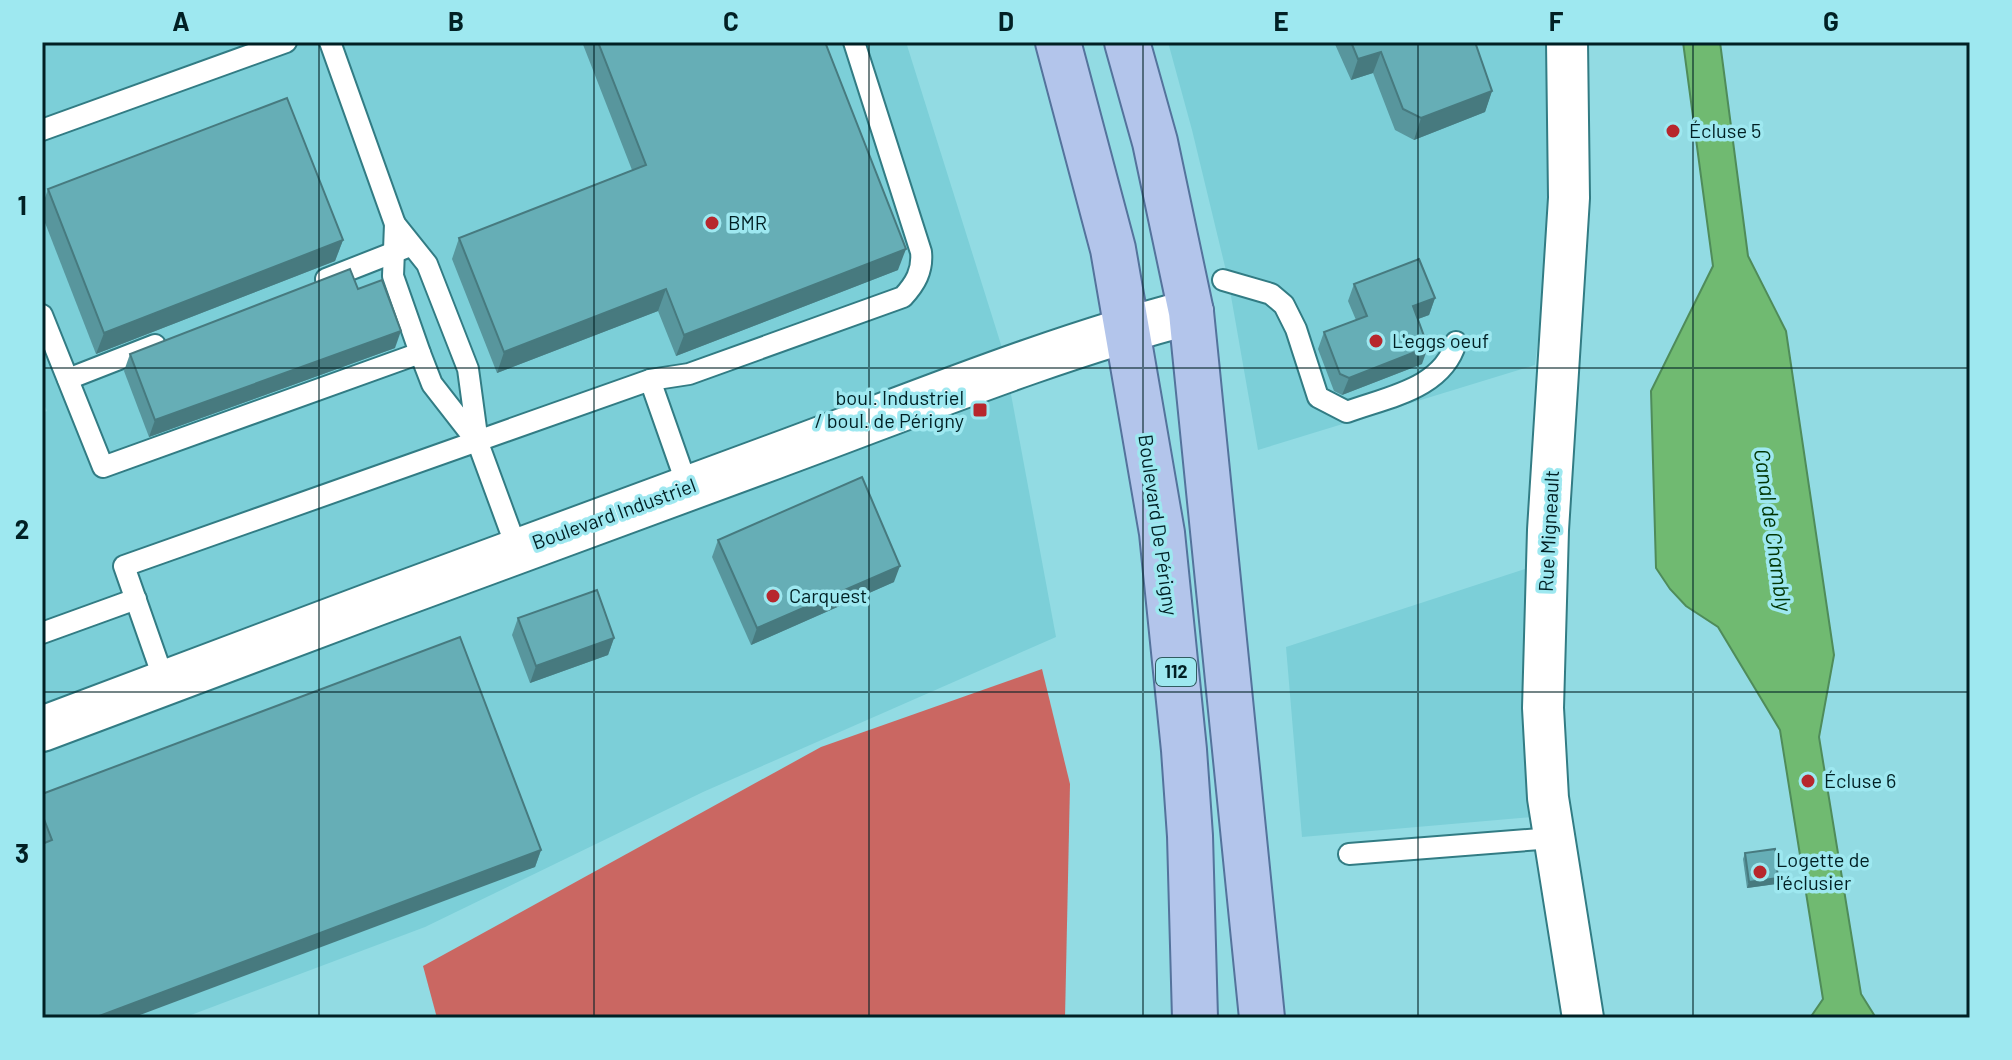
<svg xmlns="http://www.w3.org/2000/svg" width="2012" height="1060" viewBox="0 0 2012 1060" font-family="Barlow,sans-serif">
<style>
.built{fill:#7ccfd8}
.forest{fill:#ca6762}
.water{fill:#70ba71;stroke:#4f8c5a;stroke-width:2}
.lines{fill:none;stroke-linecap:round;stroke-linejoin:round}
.service-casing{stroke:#327c84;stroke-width:24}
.minor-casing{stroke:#327c84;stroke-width:44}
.tertiary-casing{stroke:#327c84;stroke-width:48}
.primary-casing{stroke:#54739c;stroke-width:48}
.service{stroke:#fff;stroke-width:20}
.minor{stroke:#fff;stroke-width:40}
.tertiary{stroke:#fff;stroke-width:44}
.primary{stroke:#b3c5eb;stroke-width:44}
.wall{fill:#58969d}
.shaded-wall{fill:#477a7f}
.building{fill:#66aeb6;stroke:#477a7f;stroke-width:2}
.grid{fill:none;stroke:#012024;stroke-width:2;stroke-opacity:0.55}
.poi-dot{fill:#b7272d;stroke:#9ee8f0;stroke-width:3}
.labels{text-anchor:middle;stroke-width:7;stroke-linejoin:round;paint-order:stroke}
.shield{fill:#9ee8f0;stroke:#305c61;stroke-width:2}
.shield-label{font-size:18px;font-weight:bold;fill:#012024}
.poi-label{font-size:20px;fill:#012024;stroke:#9ee8f0;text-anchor:start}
.street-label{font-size:20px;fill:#012024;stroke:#9ee8f0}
.water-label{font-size:22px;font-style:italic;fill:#003504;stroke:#9ee8f0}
.neatline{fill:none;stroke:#012024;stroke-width:3}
.grid-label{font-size:26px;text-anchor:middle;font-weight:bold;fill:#012024}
</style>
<rect width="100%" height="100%" fill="#92dbe3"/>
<g class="built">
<polygon points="42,42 906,42 1003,351 1056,637 703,792 425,927 183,1018 42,1018 42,413 47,411 42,400"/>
<polygon points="1168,42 1553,42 1555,118 1543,297 1535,365 1258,450 1228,279 1192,130"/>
<polygon points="1525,569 1525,739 1532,817 1302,837 1286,647"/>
</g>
<polygon class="forest" points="1042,669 1070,784 1065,1018 437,1018 423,966 821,747"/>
<polygon class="water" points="1683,42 1720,42 1748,256 1786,331 1834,655 1819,737 1861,994 1876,1018 1810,1018 1823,999 1780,730 1718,627 1686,606 1670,589 1656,568 1651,391 1713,266"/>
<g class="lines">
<g class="service-casing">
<g id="service">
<polyline points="330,42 395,224"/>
<polyline points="42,130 286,42"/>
<polyline points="326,279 405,248"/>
<path d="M 1223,280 L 1271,294 L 1284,305 L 1296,329 L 1318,397 L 1347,412 C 1387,397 1443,389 1456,342"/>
<polyline points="42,315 103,467 420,353"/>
<polyline points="68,379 155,345"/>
<polyline points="650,380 688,488"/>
<polyline points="478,443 432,384 420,353 393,276 395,224 427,264 468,369 478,443 517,549"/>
<polyline points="42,633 136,599"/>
<path d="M 165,683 L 124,566 L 650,380 L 689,374 L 903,297 C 915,284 923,271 921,252 L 854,42"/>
<polyline points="1349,854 1553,838"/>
</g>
</g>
<g class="minor-casing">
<polyline id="minor" points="1567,42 1569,198 1548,530 1543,708 1548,798 1583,1018"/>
</g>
<g class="tertiary-casing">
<path id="tertiary" d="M 42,729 C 285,637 529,546 773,457 C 912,406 1048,349 1191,312"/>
</g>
<g class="primary-casing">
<g id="primary">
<polyline points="1058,42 1113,249 1162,533 1184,750 1190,836 1195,1018"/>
<polyline points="1127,42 1155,142 1191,312 1262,1018"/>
</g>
</g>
<use href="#service" class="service"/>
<use href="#minor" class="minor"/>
<use href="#tertiary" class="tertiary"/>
<use href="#primary" class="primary"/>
</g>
<g class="wall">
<polygon points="582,42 825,42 898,270 676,356 658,311 497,373 452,259 459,238 632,170"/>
<polygon points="1334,42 1475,42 1492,91 1485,112 1414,140 1395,130 1373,73 1351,80"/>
<polygon points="48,189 343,240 335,261 96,354 42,215 42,207"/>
<polygon points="1354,284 1435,298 1429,315 1418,319 1422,364 1342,395 1334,391 1318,349 1324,332 1356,320 1348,301"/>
<polygon points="358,289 395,348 149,437 124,371 130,354"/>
<polygon points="718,540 894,582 751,645 712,557"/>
<polygon points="518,618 614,638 608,655 530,683 512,635"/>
<polygon points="42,794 541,850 535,867 42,1018"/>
<polygon points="1745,853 1778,878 1776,884 1747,888 1743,859"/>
</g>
<g class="shaded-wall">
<polygon points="1381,52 1373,73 1351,80 1358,59"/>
<polygon points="1492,91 1485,112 1414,140 1421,118"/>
<polygon points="343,240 335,261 96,354 104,333"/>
<polygon points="906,249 898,270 676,356 684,335"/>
<polygon points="666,289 658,311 497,373 504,352"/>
<polygon points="1435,298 1429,315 1407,323 1413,306"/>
<polygon points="401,331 395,348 149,437 155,420"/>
<polygon points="1428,347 1422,364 1342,395 1349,378"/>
<polygon points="900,566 894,582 751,645 757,628"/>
<polygon points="614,638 608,655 530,683 536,666"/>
<polygon points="541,850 535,867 132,1018 94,1018"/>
<polygon points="1778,878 1776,884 1747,888 1749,882"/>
</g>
<g class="building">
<polygon points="598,42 825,42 906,249 684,335 666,289 504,352 459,238 646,165"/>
<polygon points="1351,42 1475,42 1492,91 1421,118 1403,109 1381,52 1358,59"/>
<polygon points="287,98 343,240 104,333 48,189"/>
<polygon points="1419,259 1435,298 1413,306 1428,347 1349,378 1340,374 1324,332 1367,316 1354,284"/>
<polygon points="350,269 358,289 382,280 401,331 155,420 130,354"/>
<polygon points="862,477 900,566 757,628 718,540"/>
<polygon points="597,590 614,638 536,666 518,618"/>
<polygon points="460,637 541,850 94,1018 42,1018 42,844 52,840 42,814 42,794"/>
<polygon points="1775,849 1778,878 1749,882 1745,853"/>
</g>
<path class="grid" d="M 319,42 L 319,1018M 594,42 L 594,1018M 869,42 L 869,1018M 1143,42 L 1143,1018M 1418,42 L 1418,1018M 1693,42 L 1693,1018M 42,368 L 1970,368M 42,692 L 1970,692"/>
<g class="poi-dot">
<circle cx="1673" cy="131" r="8"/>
<circle cx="712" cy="223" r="8"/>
<circle cx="1376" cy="341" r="8"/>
<rect x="972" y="402" width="16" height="16" rx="4"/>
<circle cx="773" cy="596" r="8"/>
<circle cx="1808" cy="781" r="8"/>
<circle cx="1760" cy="872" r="8"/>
</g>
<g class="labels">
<rect class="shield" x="1156" y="658" width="40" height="28" rx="6"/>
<g class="shield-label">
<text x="1176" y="678">112</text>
</g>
<g class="poi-label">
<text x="1689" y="138">Écluse 5</text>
<text x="728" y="230">BMR</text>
<text x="1392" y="348">L'eggs oeuf</text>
<text x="964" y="405" text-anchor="end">boul. Industriel<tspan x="964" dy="23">/ boul. de Périgny</tspan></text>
<text x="789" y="603">Carquest</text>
<text x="1824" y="788">Écluse 6</text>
<text x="1776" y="867">Logette de<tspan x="1776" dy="23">l'éclusier</tspan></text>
</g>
<g class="street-label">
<text transform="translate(614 514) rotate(-20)" y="7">Boulevard Industriel</text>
<text transform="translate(1158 525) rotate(82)" y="7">Boulevard De Périgny</text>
<text transform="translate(1549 531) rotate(-87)" y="7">Rue Migneault</text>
</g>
<g class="water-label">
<text transform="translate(1773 530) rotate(82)" y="8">Canal de Chambly</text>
</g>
</g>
<rect width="2012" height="1060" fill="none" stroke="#9ee8f0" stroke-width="88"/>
<rect x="44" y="44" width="1924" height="972" class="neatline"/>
<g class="grid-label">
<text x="181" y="31">A</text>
<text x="456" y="31">B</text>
<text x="731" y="31">C</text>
<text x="1006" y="31">D</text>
<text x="1281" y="31">E</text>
<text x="1556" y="31">F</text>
<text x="1831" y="31">G</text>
<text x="22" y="215">1</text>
<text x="22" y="539">2</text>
<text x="22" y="863">3</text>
</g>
</svg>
